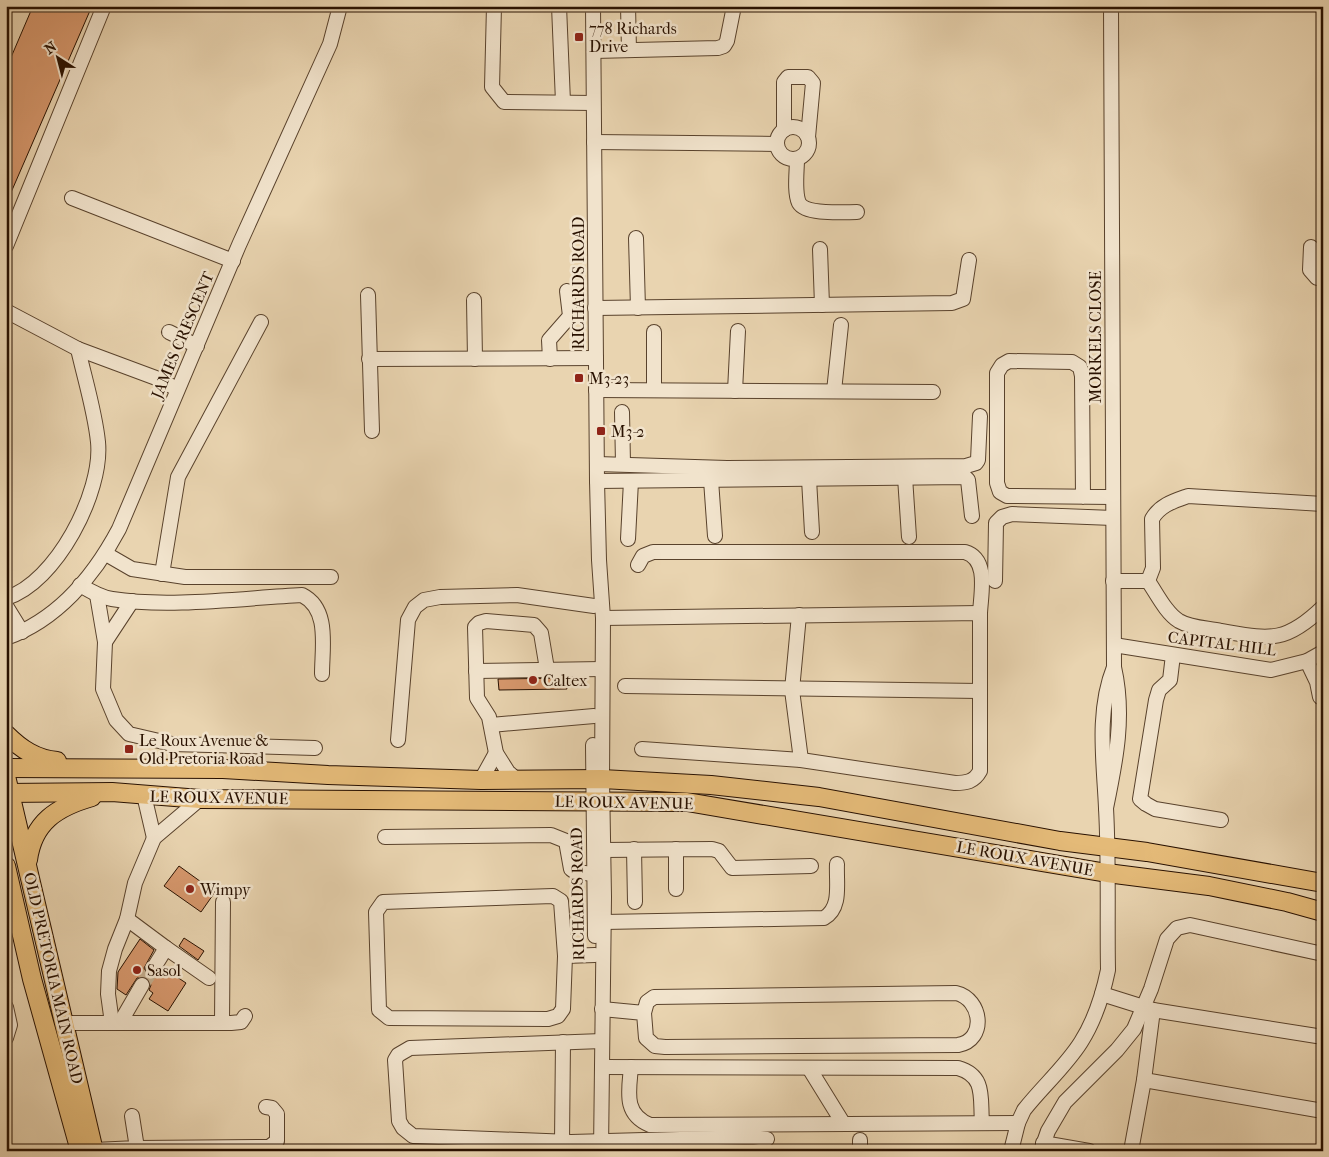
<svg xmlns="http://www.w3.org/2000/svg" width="1329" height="1157" viewBox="0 0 1329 1157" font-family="'IM FELL French Canon',serif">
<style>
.building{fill:#d6976c;stroke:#291100}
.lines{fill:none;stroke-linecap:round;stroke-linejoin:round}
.minor-tunnel{stroke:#c3ad8d;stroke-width:14;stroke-dasharray:14 7;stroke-linecap:butt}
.minor-casing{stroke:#59422c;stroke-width:16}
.major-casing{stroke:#291100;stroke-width:20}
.minor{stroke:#f1e3cc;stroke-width:14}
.major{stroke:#e4ba78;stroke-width:18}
.poi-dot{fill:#8f2418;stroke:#f1e3cc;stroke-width:2}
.labels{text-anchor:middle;stroke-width:5;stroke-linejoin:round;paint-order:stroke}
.poi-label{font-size:16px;fill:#291100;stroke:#f1e3cc;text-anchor:start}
.street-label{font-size:16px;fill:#291100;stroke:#f1e3cc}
</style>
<rect width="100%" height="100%" fill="#e9d4b0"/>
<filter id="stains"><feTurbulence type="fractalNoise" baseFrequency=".004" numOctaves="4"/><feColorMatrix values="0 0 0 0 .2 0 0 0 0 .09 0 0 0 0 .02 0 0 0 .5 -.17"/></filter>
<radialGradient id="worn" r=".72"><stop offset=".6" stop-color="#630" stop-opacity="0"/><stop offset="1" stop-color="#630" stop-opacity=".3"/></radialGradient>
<g class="building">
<polygon points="33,6 92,6 6,204 6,69"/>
<polygon points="567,678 567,689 499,690 498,679"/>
<polygon points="179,866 215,892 201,912 164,886"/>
<polygon points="184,938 204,951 198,960 179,946"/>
<polygon points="140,939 154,950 144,968 148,976 153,978 161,973 164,976 168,971 186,983 168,1011 149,999 153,993 149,990 151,985 146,977 137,978 126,995 117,989 118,972"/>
</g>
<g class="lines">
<polyline class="minor-tunnel" points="142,985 153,969"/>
<g class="minor-casing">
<g id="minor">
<polyline points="494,6 492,87 504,102 593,103"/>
<polyline points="559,6 563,102"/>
<polyline points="593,6 597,481 599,560 603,618 602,779 604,897 601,1151"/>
<polyline points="628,6 629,50"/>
<polyline points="594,51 718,48 724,46 727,41 734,6"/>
<circle cx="793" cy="143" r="16"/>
<polyline points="784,130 784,82 788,77 808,77 813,83 808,137"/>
<polyline points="594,142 777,144"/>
<path d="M 797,159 C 797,171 794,192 799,203 C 806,215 843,212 857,212"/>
<polyline points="72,198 233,261"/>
<polyline points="636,238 638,308"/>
<polyline points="6,246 104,6"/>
<polyline points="1311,247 1310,270 1317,278 1323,278"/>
<polyline points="820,249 822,305"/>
<polyline points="368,295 372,431"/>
<polyline points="474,300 475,359"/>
<polyline points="595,308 952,303 963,299 969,260"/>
<polyline points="6,311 78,349 156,378 177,389"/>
<polyline points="169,332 197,346"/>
<polyline points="369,359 596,358"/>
<polyline points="550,359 549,340 570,316 567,291"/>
<polyline points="596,390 933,392"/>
<polyline points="654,390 654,332"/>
<polyline points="735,391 738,331"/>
<polyline points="834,391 841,325"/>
<polyline points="622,412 623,464"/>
<polyline points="597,464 727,468 966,466 976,463 978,460 980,416"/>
<polyline points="905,477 909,537"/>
<polyline points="809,479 812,532"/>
<polyline points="711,480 715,536"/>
<polyline points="597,481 965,477 968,480 972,516"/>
<polyline points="1083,497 1082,376 1080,367 1072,362 1009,361 1002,365 997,373 997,483 1000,492 1007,496 1113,497"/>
<polyline points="628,539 631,481"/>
<polyline points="106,554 132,569 185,577 331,577"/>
<path d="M 638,565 L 643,556 L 653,552 L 965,552 C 989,559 981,593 980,613"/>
<polyline points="162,574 178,477 261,322"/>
<polyline points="995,581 996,523 1002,517 1012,514 1113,518"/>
<path d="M 1113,581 L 1148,581 L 1153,568 L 1152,519 C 1160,505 1174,501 1188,496 L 1323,504"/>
<path d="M 1148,581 C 1157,594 1166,613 1179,621 C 1191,628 1208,628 1221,631 C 1269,639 1285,644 1323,607"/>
<path d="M 80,585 C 90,591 100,597 112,599 C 169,608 243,598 302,595 C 330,609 322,647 322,674"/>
<polyline points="97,595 105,642 103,689 116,720 129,734 172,744 315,748"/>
<path d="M 6,598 C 56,583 103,492 98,442 C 95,412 85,380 78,349"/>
<polyline points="6,606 22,632"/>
<polyline points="799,615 792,690 801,760"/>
<path d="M 603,618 L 980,613 L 980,771 C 974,782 966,783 955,783 L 801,760 L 642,749"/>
<path d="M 6,638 C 57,620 94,576 119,529 L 239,245 L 330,44 L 340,6"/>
<polyline points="105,642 132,601"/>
<polyline points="1114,645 1271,670 1307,661 1323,652"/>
<polyline points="1173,655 1170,680 1159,690 1156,700 1140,799 1146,804 1155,809 1221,820"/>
<polyline points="1307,661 1317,682 1320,697"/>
<polyline points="476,671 602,669"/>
<polyline points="625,686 980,691"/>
<polyline points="491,725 594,716"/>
<polyline points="398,740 408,620 415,607 424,600 440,597 517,595 594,606"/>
<polyline points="593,745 595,936"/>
<polyline points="516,779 508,772 496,753 489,717 477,698 475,627 479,623 486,621 534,625 541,633 547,669"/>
<polyline points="481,780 496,753"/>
<polyline points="144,795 154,838"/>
<path d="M 1106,808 C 1116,760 1125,715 1114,667 L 1111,6"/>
<polyline points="385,837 551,835 566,841 571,869 575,872 594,874"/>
<polyline points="634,849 635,902"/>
<polyline points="604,850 712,849 719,851 732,868 811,866"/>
<polyline points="676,889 676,849"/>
<polygon points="553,896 561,901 565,956 563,1009 558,1016 548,1019 389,1018 379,1010 376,912 383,902"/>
<polyline points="127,919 166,948 153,969"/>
<path d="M 604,922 L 824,918 C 842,908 836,883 837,864"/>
<polyline points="166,948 209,978"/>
<polyline points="565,956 595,955"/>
<polyline points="1102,994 1153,1010 1323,1037"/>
<polyline points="6,1007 10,1025 6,1038"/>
<path d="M 602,1009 L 644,1013 L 647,1002 L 654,997 L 956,993 C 982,999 987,1040 958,1045 L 665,1047 L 655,1046 L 646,1038 L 644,1013"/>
<polyline points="65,1023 112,1023 108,994 109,971 115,949 127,919 135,883 154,838 200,799"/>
<polyline points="112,1023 231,1023 241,1022 245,1016"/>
<polyline points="120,1023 142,985"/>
<polyline points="222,1023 223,902"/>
<polyline points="602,1041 410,1048 398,1055 395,1060 399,1121 403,1128 413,1136 571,1142 753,1137 767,1139"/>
<path d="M 602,1067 L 958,1068 C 986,1076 980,1098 982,1122"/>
<path d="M 631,1067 C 629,1091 623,1114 650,1125 L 1018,1123"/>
<polyline points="809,1068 843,1123"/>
<polyline points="1144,1080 1323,1111"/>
<polyline points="562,1142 563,1042"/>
<polyline points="1043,1143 1089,1151"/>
<polyline points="137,1148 269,1147 277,1141 277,1114 272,1108 266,1107"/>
<polyline points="94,1150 137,1148 132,1116"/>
<polyline points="860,1151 860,1140"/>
<path d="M 1011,1151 L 1018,1123 L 1024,1110 C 1042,1087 1066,1066 1081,1042 C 1095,1020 1103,994 1108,970 C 1107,916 1109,862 1106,808 C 1104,762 1096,712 1114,667"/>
<polyline points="1041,1151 1048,1131 1065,1102 1117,1050 1134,1029 1151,989 1167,939 1177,928 1190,925 1323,954"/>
<polyline points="1131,1151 1144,1080 1153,1010"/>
</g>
</g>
<g class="major-casing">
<g id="major">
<path d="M 6,734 C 21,749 36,759 57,761"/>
<polyline points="6,768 223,769 328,775 481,780 602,779 711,785 819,797 1060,841 1147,852 1323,883"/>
<polyline points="6,776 94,1151"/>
<polyline points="6,793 112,792 200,799 687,802 1107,873 1209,886 1287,902 1323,912"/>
<path d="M 28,860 C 33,822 57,807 92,797"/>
<polyline points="6,866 32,979 80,1151"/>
</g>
</g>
<use href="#minor" class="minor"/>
<use href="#major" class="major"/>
</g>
<g class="poi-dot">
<rect x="574" y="32" width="10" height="10" rx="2.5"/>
<rect x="574" y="373" width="10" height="10" rx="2.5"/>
<rect x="596" y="426" width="10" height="10" rx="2.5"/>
<circle cx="533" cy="680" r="5"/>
<rect x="124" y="744" width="10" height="10" rx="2.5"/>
<circle cx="190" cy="889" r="5"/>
<circle cx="137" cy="970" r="5"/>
</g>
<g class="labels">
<g class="poi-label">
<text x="589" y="34">778 Richards<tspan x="589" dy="18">Drive</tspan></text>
<text x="589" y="384">M3-23</text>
<text x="611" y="437">M3-2</text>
<text x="543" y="686">Caltex</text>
<text x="139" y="746">Le Roux Avenue &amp;<tspan x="139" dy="18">Old Pretoria Road</tspan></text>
<text x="200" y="895">Wimpy</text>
<text x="147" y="976">Sasol</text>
</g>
<g class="street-label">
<text transform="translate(578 283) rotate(-90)" y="6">RICHARDS ROAD</text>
<text transform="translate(182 335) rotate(-67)" y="6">JAMES CRESCENT</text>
<text transform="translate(1095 337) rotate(-90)" y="6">MORKELS CLOSE</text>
<text transform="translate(1222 643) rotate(7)" y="6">CAPITAL HILL</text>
<text transform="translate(219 797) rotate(1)" y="6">LE ROUX AVENUE</text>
<text transform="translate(624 802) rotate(1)" y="6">LE ROUX AVENUE</text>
<text transform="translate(1025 858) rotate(10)" y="6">LE ROUX AVENUE</text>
<text transform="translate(577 894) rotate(-91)" y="6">RICHARDS ROAD</text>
<text transform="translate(54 978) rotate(77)" y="6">OLD PRETORIA MAIN ROAD</text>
</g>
</g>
<rect width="1329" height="1157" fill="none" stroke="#e9d4b0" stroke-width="25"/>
<rect x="8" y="8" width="1314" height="1142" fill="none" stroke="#291100" stroke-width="2.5"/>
<rect x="12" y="12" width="1304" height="1132" fill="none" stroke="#291100"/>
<g transform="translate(58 58) rotate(324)" stroke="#f1e3cc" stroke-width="4" paint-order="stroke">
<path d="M0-4L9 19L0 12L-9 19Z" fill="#291100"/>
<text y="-8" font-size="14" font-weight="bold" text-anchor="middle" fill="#291100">N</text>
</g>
<rect width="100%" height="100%" filter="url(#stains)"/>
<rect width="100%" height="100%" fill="url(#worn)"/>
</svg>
